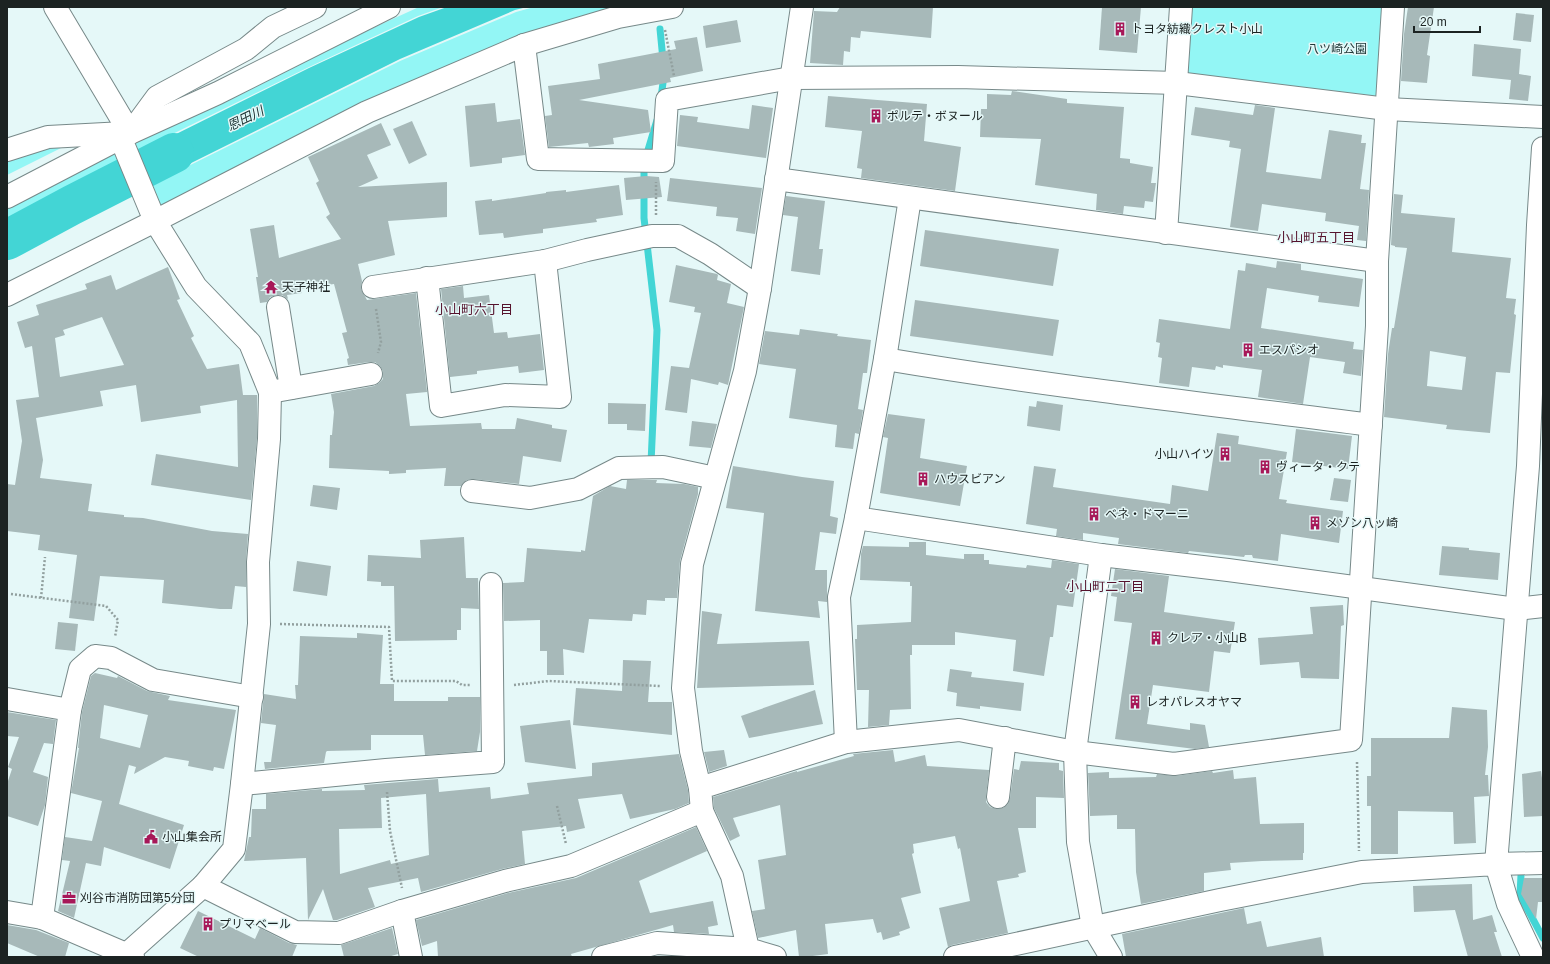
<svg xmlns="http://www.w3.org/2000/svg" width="1550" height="964" viewBox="0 0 1550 964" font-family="Helvetica,'Noto Sans JP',sans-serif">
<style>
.green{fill:#93f6f5}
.water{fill:#43d5d5}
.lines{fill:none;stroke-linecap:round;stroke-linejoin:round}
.stream{stroke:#43d5d5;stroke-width:7}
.river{stroke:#43d5d5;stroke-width:40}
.building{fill:#a7b9b9;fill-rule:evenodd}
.minor-casing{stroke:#778989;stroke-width:24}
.path{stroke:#92a09f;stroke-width:2.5;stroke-dasharray:2 2;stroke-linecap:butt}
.minor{stroke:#fff;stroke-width:22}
.labels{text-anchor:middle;stroke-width:3;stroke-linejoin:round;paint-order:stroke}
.poi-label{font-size:12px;fill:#1c2322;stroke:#e5f8f8;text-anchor:start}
.park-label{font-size:12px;fill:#213939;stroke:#e5f8f8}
.water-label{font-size:13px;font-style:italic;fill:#183030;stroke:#e5f8f8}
.neighbourhood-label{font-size:13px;fill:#56132d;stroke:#e5f8f8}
</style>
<rect width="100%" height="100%" fill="#e5f8f8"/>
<g class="green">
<polygon points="419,7 443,7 418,16 309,67 136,152 132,145 305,59"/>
<polygon points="534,7 646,7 574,24 161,211 150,185 400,61 516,12"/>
<polygon points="1192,7 1382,7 1377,96 1187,73"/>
<polygon points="97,130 7,175 7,162"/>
<polygon points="119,151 122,158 7,219 7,208"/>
</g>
<polygon class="water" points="447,7 527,7 515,10 400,59 149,184 136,154 309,68 419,17"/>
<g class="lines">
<g class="stream">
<polyline points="660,29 663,60"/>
<polyline points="661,98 664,75"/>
<polyline points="651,463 657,330 644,218 644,171 648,150 657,120"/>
<polyline points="1521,875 1520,895 1543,938"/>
</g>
<polyline class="river" points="7,240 72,205 174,153"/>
</g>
<g class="building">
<polygon points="840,7 933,7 931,38 861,31 860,38 851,37 850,52 844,51 843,65 810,63 814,11 837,12"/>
<polygon points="1102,7 1141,7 1137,53 1099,50"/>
<polygon points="1408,7 1434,7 1427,55 1430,56 1427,83 1401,81 1404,34"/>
<polygon points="1516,13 1534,15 1531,42 1513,40"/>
<polygon points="737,20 741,42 706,48 703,26"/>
<polygon points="697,37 703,71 670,78 671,82 579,100 648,110 651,132 613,138 614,144 589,147 588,143 549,147 545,116 552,115 548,86 600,79 598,64 676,49 674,41"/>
<polygon points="1474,44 1521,49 1519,74 1531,76 1528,101 1509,99 1511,80 1472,76"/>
<polygon points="1012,91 1067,99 1067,103 1124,107 1120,158 1130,159 1130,163 1153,167 1151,183 1156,183 1153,202 1145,201 1144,208 1124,206 1123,214 1096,210 1097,194 1035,185 1041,139 980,137 981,109 987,109 987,94 1011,95"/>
<polygon points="828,96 927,104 924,141 961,147 955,191 861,178 862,169 857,168 862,131 825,127"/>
<polygon points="495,103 497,122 520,119 525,155 502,158 502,163 470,167 465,106"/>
<polygon points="752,105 773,108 766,158 677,146 680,115 698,117 697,122 749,129"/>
<polygon points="1255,105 1275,108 1266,172 1321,179 1329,130 1362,135 1361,143 1366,143 1360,189 1369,190 1366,241 1357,240 1359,226 1325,221 1326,213 1262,204 1258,231 1230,227 1241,149 1229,147 1230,141 1191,135 1195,107 1253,115"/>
<polygon points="412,121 427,155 409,164 393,129"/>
<polygon points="381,123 391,145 367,155 378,178 358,187 447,182 447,217 388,221 395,255 358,264 362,281 361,289 367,300 416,293 427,392 406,394 410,426 481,423 482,429 515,429 517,418 552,425 552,428 567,430 561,462 523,456 519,484 473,479 467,480 461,486 444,486 446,468 406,470 406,473 389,474 389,471 329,468 330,435 332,435 334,412 331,394 374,386 379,383 383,379 383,371 380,366 375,362 369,362 348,365 347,359 349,358 342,333 347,332 334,284 301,289 302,293 287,295 288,299 282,295 276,295 270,297 267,302 260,303 256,277 258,277 250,229 274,225 279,258 341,239 326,217 330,214 316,183 319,181 308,157"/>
<polygon points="646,176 659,177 662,197 626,200 624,178"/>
<polygon points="670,178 762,188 755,234 736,231 738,218 716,216 717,207 667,201"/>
<polygon points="619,185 623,215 596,219 597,222 543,229 543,233 526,235 504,238 503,233 479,235 475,201 492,199 492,201 546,193 546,192 566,190 566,192"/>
<path d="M 1394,194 L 1403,195 L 1401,213 L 1455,218 L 1452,252 L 1511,258 L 1506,298 L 1516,299 L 1514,314 L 1516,315 L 1510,373 L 1496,372 L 1490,433 L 1446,429 L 1447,425 L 1384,417 L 1388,354 L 1392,328 L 1394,328 L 1407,248 L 1395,247 L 1395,246 L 1391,245 ZM 1430,351 L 1466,357 L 1462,390 L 1427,386 Z"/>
<polygon points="786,196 825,201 819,249 823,249 820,275 791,271 798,217 783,215"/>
<polygon points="925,230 1059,249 1053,286 920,266"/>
<polygon points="1277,261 1301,264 1301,270 1363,279 1359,307 1318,302 1319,296 1267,288 1261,328 1354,342 1353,349 1363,350 1361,376 1343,373 1345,362 1310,357 1303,404 1258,397 1262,370 1223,365 1223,368 1216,366 1215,370 1192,367 1189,387 1159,383 1162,358 1158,357 1160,343 1156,342 1159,319 1230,329 1238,270 1245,271 1246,263 1276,268"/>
<polygon points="676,265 717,274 718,275 717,280 731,284 727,303 744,307 728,385 719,382 718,385 691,379 687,413 665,410 671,366 689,368 701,313 694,312 695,307 669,302"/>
<path d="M 168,267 L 180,299 L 177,300 L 194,336 L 191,338 L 207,369 L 239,364 L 243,395 L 257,395 L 257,438 L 251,500 L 151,485 L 156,454 L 238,467 L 237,400 L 200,406 L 201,413 L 141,422 L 136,385 L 100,391 L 103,406 L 36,418 L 43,460 L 40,478 L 92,484 L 88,511 L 124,515 L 124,517 L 143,518 L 212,531 L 248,534 L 246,561 L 246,587 L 235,586 L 232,609 L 220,609 L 162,603 L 164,580 L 100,576 L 94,621 L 69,618 L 77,555 L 38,550 L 40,535 L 7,531 L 7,484 L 15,485 L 22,441 L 16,400 L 39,397 L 32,346 L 25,348 L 17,322 L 39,315 L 36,305 L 87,289 L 85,284 L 111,275 L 116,290 ZM 102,317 L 124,365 L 60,377 L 55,338 L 65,335 L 63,330 Z"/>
<polygon points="463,286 464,298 489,295 494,333 507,332 508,338 540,334 544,370 519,373 518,366 477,371 477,374 450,377 441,289"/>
<polygon points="915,300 1059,320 1053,356 910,336"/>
<polygon points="800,329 838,334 837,336 871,340 867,373 863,373 858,409 863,410 859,434 855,433 853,449 835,447 837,425 789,418 796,369 759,364 765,331 799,335"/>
<polygon points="1037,401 1063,405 1060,431 1027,426 1029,406 1036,407"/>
<polygon points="608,403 646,404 645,431 627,430 627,424 608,424"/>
<polygon points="888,414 925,419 920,458 967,466 960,506 880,493 888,438 883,437"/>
<polygon points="692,421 717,424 711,448 689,446"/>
<polygon points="1296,429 1352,436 1348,469 1292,462"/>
<polygon points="1217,433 1239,436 1238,444 1287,452 1279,499 1287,500 1286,503 1343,511 1339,543 1281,534 1278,561 1253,558 1252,555 1245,555 1244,557 1189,551 1188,553 1118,544 1119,538 1083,533 1083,540 1056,536 1057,529 1026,524 1034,466 1056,469 1053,487 1170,504 1172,485 1208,491"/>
<polygon points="733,466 802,477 834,481 830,516 838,518 836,534 820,532 815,570 827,570 827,602 818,601 820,618 755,611 764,513 726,508"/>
<polygon points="1334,478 1351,480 1348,502 1330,500"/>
<polygon points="627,480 657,480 656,483 684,484 698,487 698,494 680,561 677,598 665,598 665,601 647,600 646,615 633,614 632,621 589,619 584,653 563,649 564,675 547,675 547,651 540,651 540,620 504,621 503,583 524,582 527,548 581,552 581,550 585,551 593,496 610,486 626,489"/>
<polygon points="313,485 340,488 337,510 310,506"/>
<polygon points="464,537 466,578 478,578 479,609 461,608 461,630 457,630 457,640 395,641 394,586 381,586 381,582 367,581 368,555 421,558 420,540"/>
<polygon points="909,542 926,542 926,555 964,559 964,554 984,554 984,560 989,560 989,564 1026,568 1027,565 1051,568 1052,560 1079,564 1073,607 1057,605 1053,637 1050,637 1044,676 1013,671 1016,640 955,632 955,645 912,645 912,655 910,655 911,709 890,710 889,725 868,727 869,690 857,690 855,639 857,639 857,625 911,622 912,586 910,586 910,582 860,580 861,554 863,546 909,547"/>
<polygon points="1442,546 1469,548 1469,550 1500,553 1498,580 1439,575"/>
<polygon points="297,561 331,566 327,596 293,591"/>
<polygon points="1115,569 1169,576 1164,612 1235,622 1230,653 1214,651 1209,692 1153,685 1147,724 1190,730 1190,723 1205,725 1209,747 1195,749 1115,739 1132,623 1114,621 1117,597 1111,596"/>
<polygon points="1343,605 1344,625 1341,626 1339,679 1301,678 1299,662 1260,665 1258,638 1313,634 1310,607"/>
<polygon points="702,611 722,614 717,644 809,641 814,685 697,688"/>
<polygon points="58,622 78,624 75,651 55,649"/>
<polygon points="357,633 383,635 380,684 394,684 394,701 448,701 448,697 480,697 480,732 477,751 425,755 423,735 371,735 371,750 327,751 326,752 324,763 265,769 264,762 271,762 276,725 261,723 264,694 296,699 295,685 298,685 300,636 357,638"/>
<polygon points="623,660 651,661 648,702 672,702 672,735 573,725 576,688 622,691"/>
<polygon points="950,669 972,672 971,677 1024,683 1021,711 980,706 980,709 956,706 957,693 947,691"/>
<path d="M 95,673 L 117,678 L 118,676 L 147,691 L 170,696 L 168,700 L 236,710 L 224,769 L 214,767 L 213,771 L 188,766 L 189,761 L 165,757 L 134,774 L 136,767 L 129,765 L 119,804 L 184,825 L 170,869 L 104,847 L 101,866 L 86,863 L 74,918 L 58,911 L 70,861 L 62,860 L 65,837 L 92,841 L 102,801 L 71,793 L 79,748 L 78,748 L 82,712 L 91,676 ZM 104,705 L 148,715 L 140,748 L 100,738 Z"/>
<polygon points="815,690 823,724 749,738 741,716"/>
<polygon points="1452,707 1487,710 1488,747 1485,775 1488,775 1489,796 1474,797 1476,843 1454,844 1453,812 1398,811 1398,854 1371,854 1371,806 1367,806 1367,776 1371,776 1371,738 1449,738"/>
<polygon points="7,712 56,720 53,744 44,743 33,772 48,777 45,805 38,826 7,816 7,784 12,769 8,767 19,737 7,736"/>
<polygon points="570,720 576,769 525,762 520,726"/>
<polygon points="724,750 727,766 709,772 704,752"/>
<polygon points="893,750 895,762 925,755 927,766 989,770 986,796 986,802 990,807 997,809 1003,808 1008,804 1010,798 1014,769 1019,770 1021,761 1059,763 1059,770 1063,771 1064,798 1036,797 1036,828 1018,828 1026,872 1018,874 1019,877 997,881 1008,933 952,945 948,947 939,908 970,901 960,848 958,849 955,836 913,844 914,853 912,854 921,893 901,898 910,928 899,932 900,935 883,940 881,932 877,933 873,919 825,924 828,954 805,957 799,957 796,930 758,938 752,911 765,909 758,860 786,855 780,805 733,818 740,836 730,841 714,808 713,797 797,771 797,772 854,756 853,754"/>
<path d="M 679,754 L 688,790 L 689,803 L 675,809 L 630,819 L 622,794 L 578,799 L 585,828 L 567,832 L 566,826 L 522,831 L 525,864 L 502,869 L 421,892 L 418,878 L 368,888 L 375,907 L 337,920 L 333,920 L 323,889 L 308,920 L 306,858 L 244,861 L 249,837 L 251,837 L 252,809 L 266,809 L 266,794 L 322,789 L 322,791 L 365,790 L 364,785 L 438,779 L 439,792 L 490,787 L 491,799 L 529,794 L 527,783 L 592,776 L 592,763 ZM 426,794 L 429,855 L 391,864 L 390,860 L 340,874 L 339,829 L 382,828 L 381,798 Z"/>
<polygon points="1233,770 1234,779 1256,777 1260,824 1304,823 1304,853 1303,853 1303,860 1262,861 1230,863 1231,870 1204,873 1204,891 1141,904 1136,872 1135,829 1117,829 1117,815 1090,816 1088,773 1109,772 1109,778 1156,777 1157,774 1176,776 1212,771 1213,773"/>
<polygon points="1541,771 1543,785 1543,816 1524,817 1522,774"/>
<polygon points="696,827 707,851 639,881 650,913 713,901 718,925 708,927 709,934 674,932 673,925 571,954 572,957 438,957 437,941 422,946 416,920 508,893 576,878"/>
<polygon points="1524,878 1543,878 1543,898 1542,898 1542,902 1538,902 1536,919 1521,894"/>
<polygon points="1472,884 1473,920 1492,915 1497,932 1494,932 1502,957 1468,957 1455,910 1414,912 1413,886"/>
<polygon points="1244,908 1247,924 1261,921 1267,947 1321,937 1324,957 1126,957 1122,934"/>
<polygon points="198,911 255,939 260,928 289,943 297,945 292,957 199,957 180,948"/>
<polygon points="7,925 36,930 69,943 65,957 40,957 7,943"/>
<polygon points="392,928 398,954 388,957 344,957 341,945"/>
</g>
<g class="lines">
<g class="minor-casing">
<g id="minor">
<polyline points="55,7 130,133"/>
<polyline points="524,45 538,159 663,161 667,100 791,78 958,77 1177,83 1387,109 1543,117"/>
<polyline points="132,131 157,97 246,49 273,27 315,7"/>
<polyline points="121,139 155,221 196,287 250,343 270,392 269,439 258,562 259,624 242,784 234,849 203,886 127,954"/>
<polyline points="1543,148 1538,225 1528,466 1496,864 1543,863"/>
<polyline points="7,150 48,137 124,133"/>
<polyline points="776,179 1377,261"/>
<polyline points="7,197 130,133 218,93 389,7"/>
<polyline points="910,198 885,359 856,518 1101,555 1228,570 1516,609 1543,606"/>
<polyline points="1166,233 1181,7"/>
<polyline points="427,278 441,406 505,395 560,397 545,261"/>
<polyline points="373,287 545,261 587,250 652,236 678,236 710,254 760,288"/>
<polyline points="7,295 155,221 367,112 524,45 618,17 672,7"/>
<polyline points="278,307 291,388"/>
<path d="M 885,359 C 1046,386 1209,404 1371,425"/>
<polyline points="270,392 371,374"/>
<polyline points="472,491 530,498 578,489 619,468 663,467 715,478"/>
<polyline points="1101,555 1075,752 1078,842 1093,927 1111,957"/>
<polyline points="7,699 70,710 42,918"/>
<polyline points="70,710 80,669 95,656 111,658 153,680 252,697"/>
<polyline points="846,742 839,597 856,518"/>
<polyline points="242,784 386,770 493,762 491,584"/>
<polyline points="700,788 691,751 683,688 692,564 745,371 760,288 802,7"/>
<polyline points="998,797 1005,738"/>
<polyline points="203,886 295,932 339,933 402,911 505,881 571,866 702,811"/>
<polyline points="402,911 411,957"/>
<polyline points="7,912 42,918 133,957"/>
<polyline points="603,957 657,943 748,949 748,957"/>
<polyline points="775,957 748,949 732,876 702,811 700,788 846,742 959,730 1075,752 1174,764 1351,740 1377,326 1377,261 1393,7"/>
<polyline points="955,957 1220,900 1362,872 1496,864 1508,904 1533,957"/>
</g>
</g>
<g class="path">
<polyline points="665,30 674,76"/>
<polyline points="656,215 656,182"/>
<polyline points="376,309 381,342 378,353"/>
<polyline points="11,594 106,606 118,620 115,637"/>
<polyline points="41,598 45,557"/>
<polyline points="280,624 389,627 392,681 456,681 462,685 471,685"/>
<polyline points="514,685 549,681 660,686"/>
<polyline points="1357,762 1359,851"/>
<polyline points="387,792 390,831 402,888"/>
<polyline points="557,806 566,844"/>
</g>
<use href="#minor" class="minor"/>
</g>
<defs>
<g id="building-bare" transform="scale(1.08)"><path d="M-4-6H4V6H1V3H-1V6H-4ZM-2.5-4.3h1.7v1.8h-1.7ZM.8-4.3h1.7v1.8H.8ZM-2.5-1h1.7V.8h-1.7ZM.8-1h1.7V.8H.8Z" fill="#a71858" stroke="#e5f8f8" stroke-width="2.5" paint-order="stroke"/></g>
<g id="temple-bare" transform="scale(1.08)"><path d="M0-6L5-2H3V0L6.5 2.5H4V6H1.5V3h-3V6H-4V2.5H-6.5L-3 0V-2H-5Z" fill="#a71858" stroke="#e5f8f8" stroke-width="2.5" paint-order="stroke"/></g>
<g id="civic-bare" transform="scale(1.08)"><path d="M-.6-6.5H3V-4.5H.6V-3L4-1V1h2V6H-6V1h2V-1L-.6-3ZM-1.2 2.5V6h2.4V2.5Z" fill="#a71858" stroke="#e5f8f8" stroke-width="2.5" paint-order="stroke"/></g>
<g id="office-bare" transform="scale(1.08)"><path d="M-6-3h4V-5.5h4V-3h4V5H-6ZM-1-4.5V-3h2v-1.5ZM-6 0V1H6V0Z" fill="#a71858" stroke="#e5f8f8" stroke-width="2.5" paint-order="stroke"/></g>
</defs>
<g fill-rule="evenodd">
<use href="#building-bare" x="1120" y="29"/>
<use href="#building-bare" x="876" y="116"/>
<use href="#temple-bare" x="271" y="287"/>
<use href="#building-bare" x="1248" y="350"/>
<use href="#building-bare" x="1225" y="454"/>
<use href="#building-bare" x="1265" y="467"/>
<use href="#building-bare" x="923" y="479"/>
<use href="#building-bare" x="1094" y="514"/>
<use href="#building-bare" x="1315" y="523"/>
<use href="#building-bare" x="1156" y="638"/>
<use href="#building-bare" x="1135" y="702"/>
<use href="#civic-bare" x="151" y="837"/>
<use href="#office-bare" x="69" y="898"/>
<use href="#building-bare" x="208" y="924"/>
</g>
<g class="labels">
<g class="poi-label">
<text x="1131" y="33">トヨタ紡織クレスト小山</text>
<text x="887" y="120">ポルテ・ボヌール</text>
<text x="282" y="291">天子神社</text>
<text x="1259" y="354">エスパシオ</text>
<text x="1214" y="458" text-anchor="end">小山ハイツ</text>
<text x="1276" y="471">ヴィータ・クテ</text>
<text x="934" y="483">ハウスビアン</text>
<text x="1105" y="518">ベネ・ドマーニ</text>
<text x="1326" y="527">メゾン八ッ崎</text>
<text x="1167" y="642">クレア・小山B</text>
<text x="1146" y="706">レオパレスオヤマ</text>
<text x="162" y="841">小山集会所</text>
<text x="80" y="902">刈谷市消防団第5分団</text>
<text x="219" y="928">プリマベール</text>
</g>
<g class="park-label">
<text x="1337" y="53">八ツ崎公園</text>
</g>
<g class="water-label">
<text transform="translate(245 118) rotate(-26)" y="5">恩田川</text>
</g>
<g class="neighbourhood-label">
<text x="1316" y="242">小山町五丁目</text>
<text x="474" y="314">小山町六丁目</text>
<text x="1105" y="591">小山町二丁目</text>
</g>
</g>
<rect width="1550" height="964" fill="none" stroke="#1c2322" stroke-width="16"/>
<path d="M1414 26v6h66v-6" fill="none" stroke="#1c2322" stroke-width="2"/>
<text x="1420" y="26" font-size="12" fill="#1c2322" stroke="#e5f8f8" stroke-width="3" paint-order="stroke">20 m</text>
</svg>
